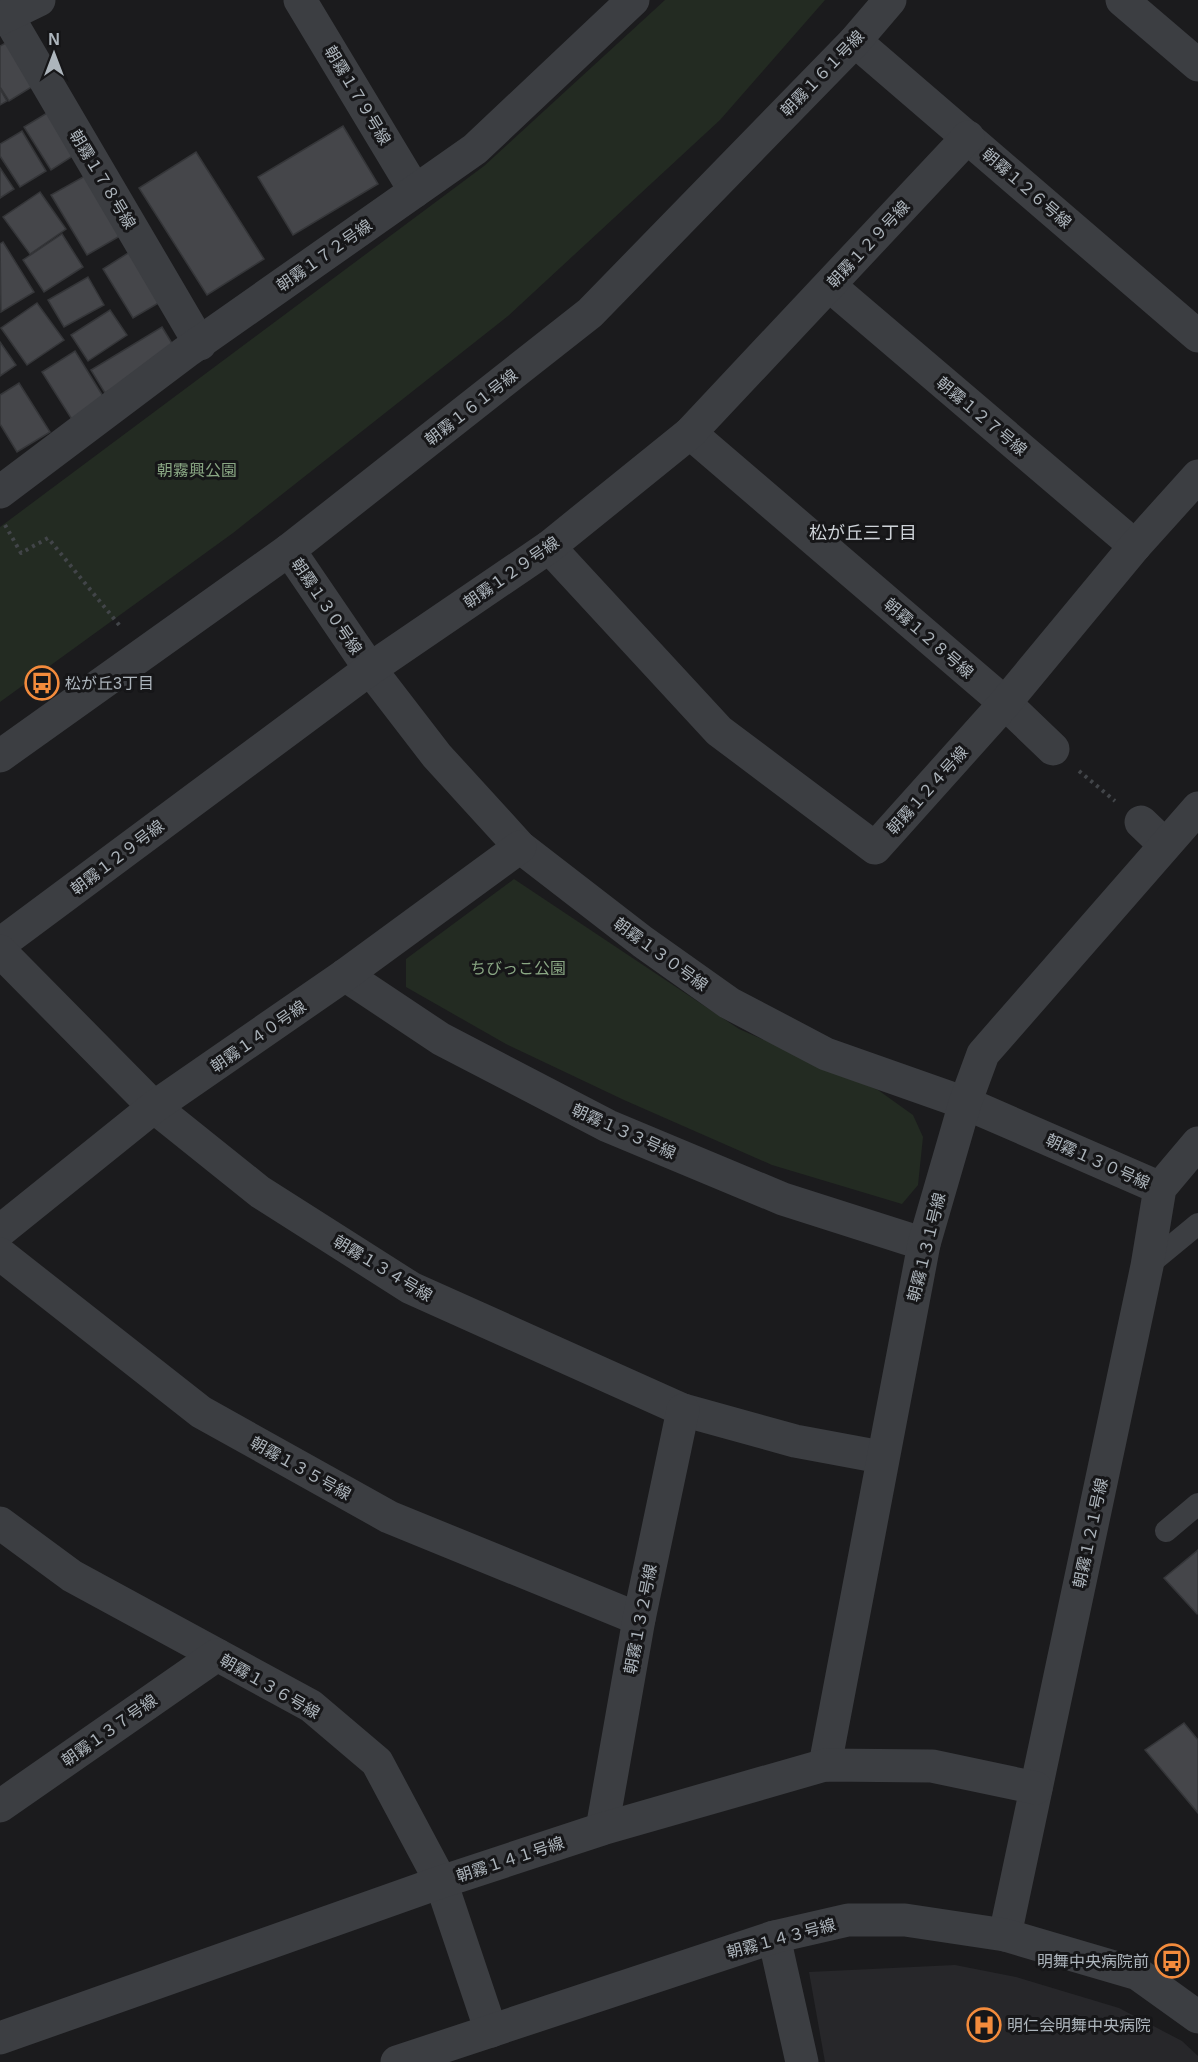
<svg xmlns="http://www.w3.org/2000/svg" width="1198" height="2062" viewBox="0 0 1198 2062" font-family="Helvetica,'Noto Sans JP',sans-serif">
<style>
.built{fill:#27272a}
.green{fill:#232b22}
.building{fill:#45464a;stroke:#353639;stroke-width:1.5}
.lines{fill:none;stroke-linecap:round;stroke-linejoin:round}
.path{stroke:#424549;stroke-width:4;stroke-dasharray:3 4.5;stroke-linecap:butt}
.service{stroke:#3c3e42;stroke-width:22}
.minor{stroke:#3c3e42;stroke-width:33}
.tertiary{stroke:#3c3e42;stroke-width:33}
.labels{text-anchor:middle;stroke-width:6;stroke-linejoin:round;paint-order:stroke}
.street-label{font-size:16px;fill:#adb5bc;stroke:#161618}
.park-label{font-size:16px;fill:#8aa784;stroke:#161618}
.poi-label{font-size:16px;fill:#adb5bc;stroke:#161618;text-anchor:start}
.neighbourhood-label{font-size:18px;fill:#ced3d8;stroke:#161618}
</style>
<rect width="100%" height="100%" fill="#1b1b1d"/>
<polygon class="built" points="955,1965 1016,1977 1119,2008 1182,2041 1198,2056 1198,2062 825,2062 809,1972"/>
<g class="green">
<polygon points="665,0 825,0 720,120 508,316 233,533 0,702 0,527 484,166"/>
<polygon points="514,879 739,1029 878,1090 913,1115 923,1137 918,1185 902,1204 772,1165 624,1100 506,1044 406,987 406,959"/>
</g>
<g class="building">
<polygon points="11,40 38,83 9,101 0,87 0,46"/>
<polygon points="0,89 7,101 0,105"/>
<polygon points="52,110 79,152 51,170 24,127"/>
<polygon points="343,126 378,184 293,235 258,177"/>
<polygon points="22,131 46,171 20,187 0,156 0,144"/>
<polygon points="196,152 264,259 207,295 139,188"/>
<polygon points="0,168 14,189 0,198"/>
<polygon points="92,172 127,232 87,255 51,195"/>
<polygon points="40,192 66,229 30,254 3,217"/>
<polygon points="62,234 83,267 44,292 23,260"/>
<polygon points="3,242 34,292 1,312 0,244"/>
<polygon points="136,248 167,298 133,318 103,269"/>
<polygon points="88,277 104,305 64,327 48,300"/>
<polygon points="37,303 64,340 27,365 1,328"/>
<polygon points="110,310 127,335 88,361 71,335"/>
<polygon points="162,327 176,350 105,393 91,370"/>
<polygon points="0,342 16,365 0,376"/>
<polygon points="75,351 106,401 73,421 42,372"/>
<polygon points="19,383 50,432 17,452 0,424 0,395"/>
<polygon points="1198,1550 1198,1613 1197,1614 1164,1578"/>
<polygon points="1184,1723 1198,1740 1198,1813 1145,1750"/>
</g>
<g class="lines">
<g class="path">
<polyline points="5,525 21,553 48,538 120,626"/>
<polyline points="1079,771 1115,801"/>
</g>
<g class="service">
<polyline points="1147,1266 1198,1224"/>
<polyline points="1166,1531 1198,1504"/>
</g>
<g class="minor">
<polyline points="300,0 415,191"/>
<polyline points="1122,0 1198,65"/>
<polyline points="7,15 200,344"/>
<polyline points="0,19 39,0"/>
<polyline points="855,41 1198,336"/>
<polyline points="830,286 1135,546"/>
<polyline points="690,433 1005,703 1053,749"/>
<polyline points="0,492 186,352 475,149 633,0"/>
<polyline points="549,547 719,731 875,848 1005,703 1135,546 1198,476"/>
<polyline points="289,550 370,669 437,756 520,847 643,942 729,1003 826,1054 965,1103 1160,1188"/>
<polyline points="1141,822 1165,845"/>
<polyline points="0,944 370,669 549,547 690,433 968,137"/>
<polyline points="0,951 154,1107 260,1192 411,1288 683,1410 795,1441 881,1457"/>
<polyline points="345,975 441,1039 608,1126 783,1199 924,1244"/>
<polyline points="0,1231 154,1107 345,975 520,847"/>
<polyline points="0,1254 201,1412 389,1517 639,1619"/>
<polyline points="0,1523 72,1576 311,1706 377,1762 441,1882 491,2031"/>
<polyline points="825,1765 924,1244 965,1103 983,1054 1198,808"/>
<polyline points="0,1806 217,1655"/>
<polyline points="602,1829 639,1619 683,1410"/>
<polyline points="1005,1935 1147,1266 1160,1188 1198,1143"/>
<polyline points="774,1937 802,2062"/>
<polyline points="0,2038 441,1882 602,1829 825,1765 932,1766 1036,1788"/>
</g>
<g class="tertiary">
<polyline points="0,756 289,550 590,313 855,41 890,0"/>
<polyline points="397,2062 774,1937 848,1920 905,1920 1005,1935 1138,1974 1198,2017"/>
</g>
</g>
<defs>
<g id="bus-ring" transform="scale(1.725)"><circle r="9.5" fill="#161618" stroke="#f38b3c" stroke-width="1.5"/><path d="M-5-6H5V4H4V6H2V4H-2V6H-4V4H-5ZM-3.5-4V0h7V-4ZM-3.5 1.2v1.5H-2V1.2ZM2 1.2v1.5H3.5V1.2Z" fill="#f38b3c"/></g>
<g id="hospital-ring" transform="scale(1.725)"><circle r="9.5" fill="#161618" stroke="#f38b3c" stroke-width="1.5"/><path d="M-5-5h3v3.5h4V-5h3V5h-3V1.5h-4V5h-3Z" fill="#f38b3c"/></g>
</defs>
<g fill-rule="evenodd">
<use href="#bus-ring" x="42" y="683"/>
<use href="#bus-ring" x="1172" y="1961"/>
<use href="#hospital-ring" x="984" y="2025"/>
</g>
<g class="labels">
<g class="street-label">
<text transform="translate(822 73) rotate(-46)" y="6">朝霧１６１号線</text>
<text transform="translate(358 95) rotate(59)" y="6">朝霧１７９号線</text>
<text transform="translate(103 179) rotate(59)" y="6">朝霧１７８号線</text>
<text transform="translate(1027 188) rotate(41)" y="6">朝霧１２６号線</text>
<text transform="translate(868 244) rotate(-47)" y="6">朝霧１２９号線</text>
<text transform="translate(324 255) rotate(-35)" y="6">朝霧１７２号線</text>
<text transform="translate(471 407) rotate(-38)" y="6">朝霧１６１号線</text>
<text transform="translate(982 416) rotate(40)" y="6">朝霧１２７号線</text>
<text transform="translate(511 572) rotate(-35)" y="6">朝霧１２９号線</text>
<text transform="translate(327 606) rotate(56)" y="6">朝霧１３０号線</text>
<text transform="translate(929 638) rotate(41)" y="6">朝霧１２８号線</text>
<text transform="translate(927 790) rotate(-48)" y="6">朝霧１２４号線</text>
<text transform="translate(117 857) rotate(-37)" y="6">朝霧１２９号線</text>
<text transform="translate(661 954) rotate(36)" y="6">朝霧１３０号線</text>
<text transform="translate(258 1036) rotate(-35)" y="6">朝霧１４０号線</text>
<text transform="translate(624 1131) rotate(24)" y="6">朝霧１３３号線</text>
<text transform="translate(1098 1161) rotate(24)" y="6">朝霧１３０号線</text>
<text transform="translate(926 1247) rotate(-76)" y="6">朝霧１３１号線</text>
<text transform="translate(383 1268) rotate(31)" y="6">朝霧１３４号線</text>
<text transform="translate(301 1468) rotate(29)" y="6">朝霧１３５号線</text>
<text transform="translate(1090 1533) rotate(-78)" y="6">朝霧１２１号線</text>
<text transform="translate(640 1619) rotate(-79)" y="6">朝霧１３２号線</text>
<text transform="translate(270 1686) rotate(30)" y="6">朝霧１３６号線</text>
<text transform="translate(109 1730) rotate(-35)" y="6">朝霧１３７号線</text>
<text transform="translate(510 1859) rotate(-18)" y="6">朝霧１４１号線</text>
<text transform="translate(781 1938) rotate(-15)" y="6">朝霧１４３号線</text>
</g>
<g class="park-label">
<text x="197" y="476">朝霧興公園</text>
<text x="518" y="974">ちびっこ公園</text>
</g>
<g class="poi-label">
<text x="65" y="689">松が丘3丁目</text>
<text x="1149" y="1967" text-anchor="end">明舞中央病院前</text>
<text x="1007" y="2031">明仁会明舞中央病院</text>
</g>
<g class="neighbourhood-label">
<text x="863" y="539">松が丘三丁目</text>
</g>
</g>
<g transform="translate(54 54)" stroke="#161618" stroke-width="4.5" paint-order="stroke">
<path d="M0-4.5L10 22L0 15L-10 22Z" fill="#adb5bc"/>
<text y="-9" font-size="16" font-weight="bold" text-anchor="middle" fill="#adb5bc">N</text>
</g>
</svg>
